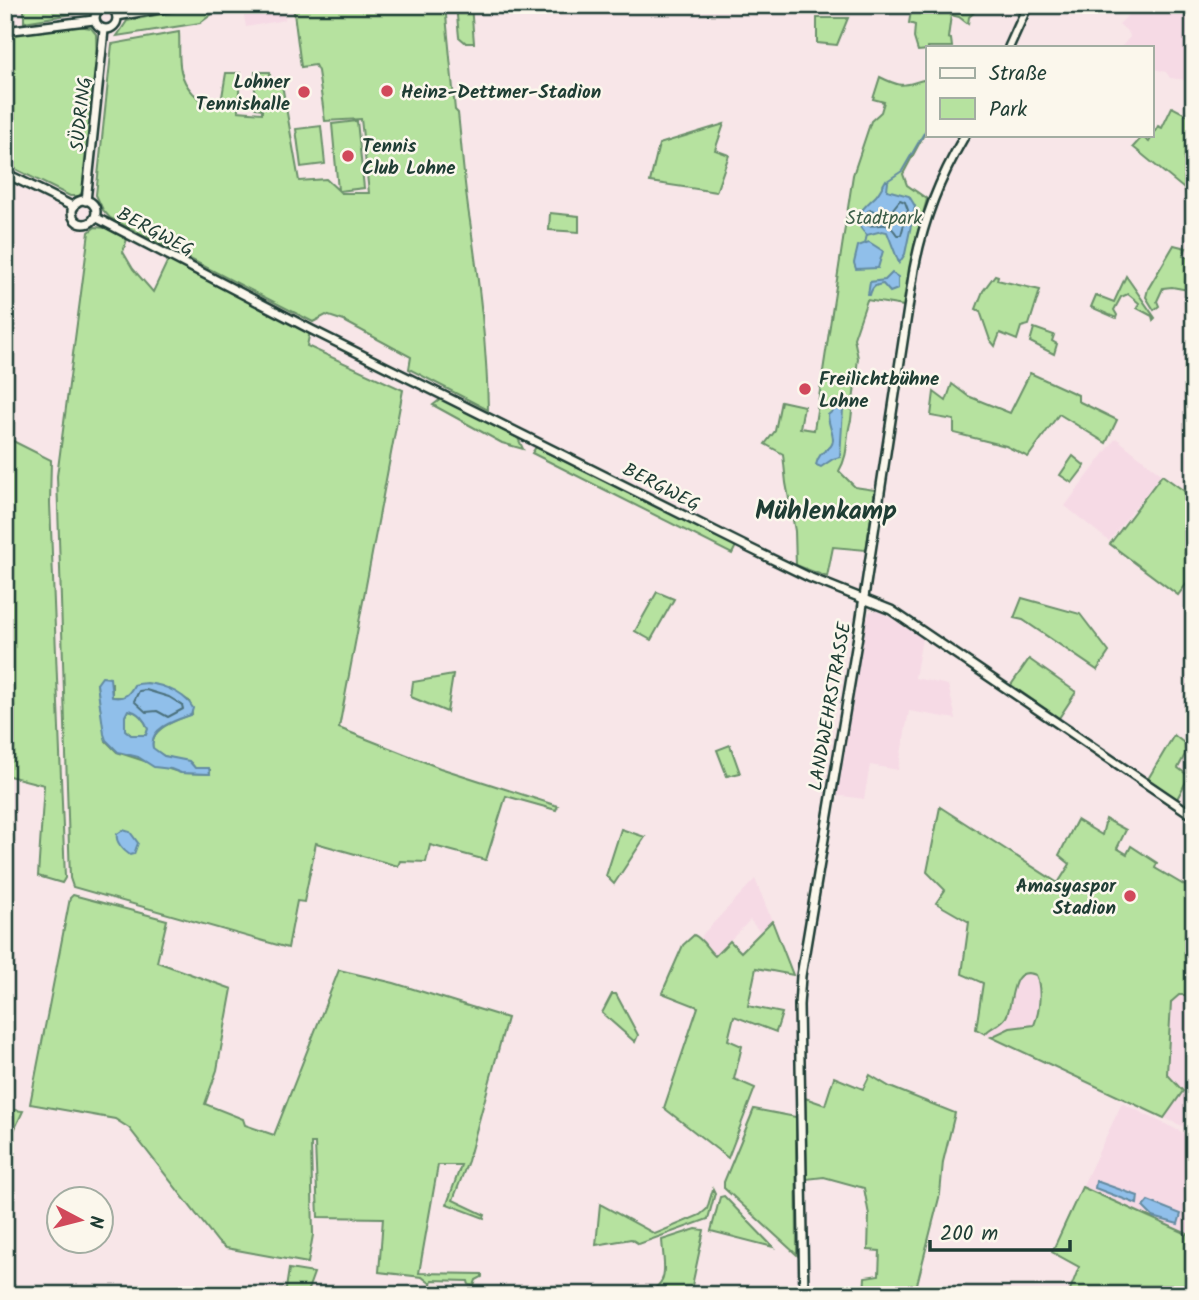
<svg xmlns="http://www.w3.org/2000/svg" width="1199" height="1300" viewBox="0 0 1199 1300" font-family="Kalam,sans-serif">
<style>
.built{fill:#f6dae5}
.green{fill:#b6e29f;stroke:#6a906a;stroke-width:2;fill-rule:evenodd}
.water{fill:#90bfea;stroke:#638ba1;stroke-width:2;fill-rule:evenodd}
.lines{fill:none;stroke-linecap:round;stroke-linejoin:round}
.shore{stroke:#4c717d;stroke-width:2}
.stream{stroke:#638ba1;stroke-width:2}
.secondary-casing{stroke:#1f3d34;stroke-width:12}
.secondary{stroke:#fbf7ec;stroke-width:7}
.poi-dot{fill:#d1495b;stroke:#fbf7ec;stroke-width:2.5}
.labels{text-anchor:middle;stroke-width:5;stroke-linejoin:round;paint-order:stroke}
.poi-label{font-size:19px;font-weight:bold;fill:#1f3d34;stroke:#fbf7ec;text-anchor:start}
.street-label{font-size:19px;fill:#1f3d34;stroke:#fbf7ec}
.park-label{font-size:19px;fill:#3d5e49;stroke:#fbf7ec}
.district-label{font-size:26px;font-weight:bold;fill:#1f3d34;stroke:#fbf7ec}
</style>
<rect width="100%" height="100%" fill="#f8e6e8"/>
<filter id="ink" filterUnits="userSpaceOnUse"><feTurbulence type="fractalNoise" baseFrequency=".0143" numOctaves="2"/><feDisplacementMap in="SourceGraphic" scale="14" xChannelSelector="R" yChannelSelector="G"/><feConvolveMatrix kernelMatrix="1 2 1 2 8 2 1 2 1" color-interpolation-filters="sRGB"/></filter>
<g filter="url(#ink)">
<g class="built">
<polygon points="242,5 283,5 285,20 246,27"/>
<polygon points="1145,5 1194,5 1194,81 1170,78 1166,72 1154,69 1152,71 1152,47 1121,47 1130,37 1129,33 1119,24 1130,13 1140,15"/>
<polygon points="1116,438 1161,474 1109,541 1065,506"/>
<polygon points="878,610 922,638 915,678 948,685 956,719 909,711 898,770 870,765 864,799 835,795 866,622 869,612"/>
<polygon points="755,879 772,921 760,932 750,920 715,956 705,948 701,938 703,934"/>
<polygon points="1029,972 1036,975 1039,983 1037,1018 1034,1025 1010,1028 991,1037 985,1034 989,1029 1001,1024 1009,1011 1012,992 1016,982 1022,975"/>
<polygon points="1179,995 1194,995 1194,1131 1164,1118 1183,1091 1167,1074 1171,1002"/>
<polygon points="1122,1103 1194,1138 1194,1237 1082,1187"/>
</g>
<g class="green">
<polygon points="41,5 95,5 90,11 24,22 24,8"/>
<polygon points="206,5 215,7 212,14 200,23 117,36 127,21"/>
<path d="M 293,5 L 445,5 L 455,110 L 458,113 C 462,149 464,185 470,221 C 479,284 487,347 488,410 L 409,369 L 411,357 L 344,321 L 326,315 L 313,322 L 110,218 L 103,210 L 96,195 L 112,44 L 179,32 C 180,45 178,59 181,71 C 184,86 199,104 214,104 L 222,97 L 226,73 L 240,73 L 238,111 L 262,113 L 262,109 L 255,108 L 255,72 L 270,72 L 270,79 L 281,79 L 299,181 L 326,179 L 338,190 L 332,124 L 357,121 L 364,188 L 339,191 L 341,193 L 369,193 L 361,119 L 325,121 L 318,71 L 315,65 L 301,67 Z"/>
<polygon points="456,5 471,5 474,43 466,43 459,37"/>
<polygon points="912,5 982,5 969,17 968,24 959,17 951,15 948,38 951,39 952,47 928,47 928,50 918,51 914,38 915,25 909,23"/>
<polygon points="817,18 848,18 837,45 817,43"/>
<polygon points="78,26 91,28 96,34 97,70 83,191 79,196 70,196 5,164 5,35"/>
<path d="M 880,77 C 906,90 903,84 928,79 L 928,127 L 903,174 L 907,185 L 927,199 L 915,243 L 904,306 L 867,300 L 854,338 L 858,358 L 851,420 C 845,438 850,452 839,471 L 855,487 L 875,490 L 866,550 L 833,547 L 827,577 L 796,565 L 795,531 L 786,483 L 783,454 L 765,444 L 775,431 L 781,401 L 804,406 L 800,428 L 814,430 L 853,175 L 871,121 L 881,112 L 884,102 L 873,99 Z"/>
<polygon points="1194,103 1194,140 1184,160 1194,165 1194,197 1133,147 1142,137 1149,142 1158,126 1162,128 1172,107 1187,115"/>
<polygon points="724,124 715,150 729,155 716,192 650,182 659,144"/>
<polygon points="321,126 325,164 301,167 296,129"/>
<polygon points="550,213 579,216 579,232 549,230"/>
<path d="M 95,227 L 106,228 L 127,239 L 123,252 L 133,269 L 153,292 L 168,260 L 310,331 L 307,346 L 403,390 L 339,728 L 440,768 L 558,806 L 556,810 L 506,796 L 486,860 L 430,845 L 426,862 L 400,861 L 398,866 L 316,843 L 304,902 L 297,901 L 288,948 L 73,887 L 70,878 L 57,476 L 89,232 ZM 112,683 L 112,697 L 124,697 L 147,683 L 172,691 L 189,701 L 192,714 C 176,721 148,728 153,749 L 164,756 L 191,763 L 195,768 L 210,770 L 210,774 L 181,773 L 117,752 L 106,741 L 97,684 Z"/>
<polygon points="1174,245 1186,248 1183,256 1194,258 1194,291 1172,287 1163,288 1157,301 1159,306 1154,310 1146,297 1148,289"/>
<polygon points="995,275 998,276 997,280 1040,290 1029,325 1021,327 1017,340 1000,333 995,346 990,340 980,311 976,309 983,291"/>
<polygon points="1126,276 1155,318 1153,320 1152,316 1137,308 1139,303 1128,294 1121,297 1114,310 1117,315 1116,318 1091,307 1096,295 1114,302"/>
<polygon points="1034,328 1054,335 1052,341 1057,344 1054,354 1030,342"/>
<polygon points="1030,373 1078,395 1078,401 1117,420 1106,443 1059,414 1028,457 1006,446 954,433 954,420 931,416 934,392 946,401 952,384 968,396 1010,413"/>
<polygon points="441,399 518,438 523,449 502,443 433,405"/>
<polygon points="5,437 51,460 50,503 65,878 62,883 38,876 44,785 5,775"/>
<polygon points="536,447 736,546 732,554 532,453"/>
<polygon points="1073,456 1085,466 1072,483 1060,475"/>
<polygon points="1162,475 1194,498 1194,541 1185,553 1194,560 1194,574 1178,595 1110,544"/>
<polygon points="657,592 674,599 651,640 635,631"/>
<polygon points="1022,598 1080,614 1109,652 1097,670 1023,620 1014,618"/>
<polygon points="1029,659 1076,692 1059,718 1011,685"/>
<polygon points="453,675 447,712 411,697 413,682"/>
<path d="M 128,710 C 138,711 145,720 148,729 L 146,735 L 131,735 L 125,730 L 125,716 Z"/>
<polygon points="1174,735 1189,747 1178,768 1189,776 1177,799 1148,779"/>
<polygon points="730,745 740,773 727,776 717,750"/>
<path d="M 940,807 L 1058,883 L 1070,864 L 1059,855 L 1077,820 L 1102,835 L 1106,819 L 1126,830 L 1117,848 L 1127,854 L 1131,846 L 1157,863 L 1155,868 L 1194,891 L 1194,995 L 1179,995 L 1171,1002 L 1167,1074 L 1183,1091 L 1164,1118 L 991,1037 L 1010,1028 L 1034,1025 C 1040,1012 1042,988 1036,975 C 1009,964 1014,1004 1006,1017 C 1000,1026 991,1026 985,1034 L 976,1029 L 983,983 L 962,974 L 969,922 L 936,903 L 945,890 L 927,872 Z"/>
<polygon points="621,829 645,837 614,884 606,876"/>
<polygon points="73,895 167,920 157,962 232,989 217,1070 205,1104 243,1119 245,1125 274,1135 339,970 394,983 507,1018 468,1161 453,1200 485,1215 484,1218 447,1204 461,1165 438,1165 419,1273 482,1274 482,1277 476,1280 474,1286 469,1285 468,1281 432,1280 431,1284 422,1277 379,1272 383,1218 318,1217 315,1143 311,1143 313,1235 308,1263 226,1248 218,1242 129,1128 115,1119 30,1104 70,898"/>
<path d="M 772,921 L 793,975 L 756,968 L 748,1006 L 782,1013 L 776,1032 L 734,1016 L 728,1040 L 742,1046 L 734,1079 L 755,1088 L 728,1158 L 664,1108 L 698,1007 L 662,993 L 683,945 L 694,935 C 703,939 707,949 715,956 L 730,941 L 741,952 Z"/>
<polygon points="612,994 616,994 638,1035 635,1042 602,1013"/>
<polygon points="870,1075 890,1087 955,1113 943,1162 940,1194 915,1292 901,1287 899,1295 864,1295 865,1277 879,1275 880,1251 868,1250 869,1215 864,1188 824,1177 807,1179 805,1098 825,1105 834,1077 863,1089"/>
<polygon points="5,1109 23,1111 5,1150"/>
<polygon points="754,1109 796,1117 797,1255 724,1188 724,1182"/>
<polygon points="1082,1187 1194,1237 1194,1280 1186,1295 1068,1295 1079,1267 1052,1252"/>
<polygon points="713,1189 715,1193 708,1219 639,1244 631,1239 596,1245 600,1204 655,1234 700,1215 707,1209"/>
<polygon points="724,1196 773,1247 711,1231 720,1197"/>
<path d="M 696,1229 L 704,1230 L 690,1295 L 635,1295 C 672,1289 664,1270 662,1240 Z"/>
<polygon points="289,1269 314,1273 306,1295 285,1295"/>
</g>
<g class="water">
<path d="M 886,180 L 888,182 L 887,190 L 909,196 L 915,206 L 905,254 L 899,263 L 887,232 L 882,231 L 867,235 C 847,218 866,206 876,196 C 880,191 883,185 886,180 Z"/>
<polygon points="869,242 883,251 878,268 856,269 854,263 858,246"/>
<path d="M 892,273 L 898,277 L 898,289 L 890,292 L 883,284 C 875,285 872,287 870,295 L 868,295 L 870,282 L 885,280 Z"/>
<path d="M 836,408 L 843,409 L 840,457 L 833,459 L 821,467 L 816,465 C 820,447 832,452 833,440 C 833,432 828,424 828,415 Z"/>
<path d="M 102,677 L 110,678 L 112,697 C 124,699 129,695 134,685 C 152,679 184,691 193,708 L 191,715 C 176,720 148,728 153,748 L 164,756 L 189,761 L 195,768 L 209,768 L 210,774 L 181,773 L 171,769 L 154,767 L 138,757 L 118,752 L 106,740 L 104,734 L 97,684 ZM 128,710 C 138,711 145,720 148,729 L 146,735 L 131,735 L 125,730 L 125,716 Z"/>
<path d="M 123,830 L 130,832 L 138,843 L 134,854 L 130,855 C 124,851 115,842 117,834 Z"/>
<polygon points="1096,1181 1138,1196 1137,1204 1095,1188"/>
<polygon points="1148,1201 1181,1214 1178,1224 1153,1217 1143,1207"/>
</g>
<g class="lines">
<g class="shore">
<path d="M 900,200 L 905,202 L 908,210 L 901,235 L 897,235 C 886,218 883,228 867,225 L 868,211 L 872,210 L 880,216 L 888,215 Z"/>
<polygon points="146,690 169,697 182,705 183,709 168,717 157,711 146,712 134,701 139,691"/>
</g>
<g class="stream">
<polyline points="887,181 902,171 928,126"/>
<polyline points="865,243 867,235"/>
</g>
<g class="secondary-casing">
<g id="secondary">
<circle cx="106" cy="18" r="11"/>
<polyline points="117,16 182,5"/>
<polyline points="5,31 94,20"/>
<polyline points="1009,47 1028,5"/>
<polyline points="5,173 74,207"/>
<circle cx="84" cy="212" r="12"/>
<polyline points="86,201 104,30"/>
<polyline points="95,217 312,330 743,545 811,578 891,610 1194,816"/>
<path d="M 804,1295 L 799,1005 L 801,976 L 859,630 L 914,269 C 924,218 939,180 965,135"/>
</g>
</g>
<use href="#secondary" class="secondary"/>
</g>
</g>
<g class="poi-dot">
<circle cx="387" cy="91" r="7"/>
<circle cx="304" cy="92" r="7"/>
<circle cx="348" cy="156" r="7"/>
<circle cx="805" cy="389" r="7"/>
<circle cx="1130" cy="896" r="7"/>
</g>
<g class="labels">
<g class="poi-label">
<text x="290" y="88" text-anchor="end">Lohner<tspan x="290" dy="22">Tennishalle</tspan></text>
<text x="401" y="98">Heinz-Dettmer-Stadion</text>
<text x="362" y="152">Tennis<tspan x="362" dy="22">Club Lohne</tspan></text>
<text x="819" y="385">Freilichtbühne<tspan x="819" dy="22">Lohne</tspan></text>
<text x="1116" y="892" text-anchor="end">Amasyaspor<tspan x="1116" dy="22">Stadion</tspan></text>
</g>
<g class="street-label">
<text transform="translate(80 114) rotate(-84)" y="7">SÜDRING</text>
<text transform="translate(156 231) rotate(28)" y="7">BERGWEG</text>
<text transform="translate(662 486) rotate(27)" y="7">BERGWEG</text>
<text transform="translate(829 706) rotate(-80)" y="7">LANDWEHRSTRASSE</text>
</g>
<g class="park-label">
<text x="884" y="224">Stadtpark</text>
</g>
<g class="district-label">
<text x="826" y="519">Mühlenkamp</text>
</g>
</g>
<rect width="1199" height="1300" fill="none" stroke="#fbf7ec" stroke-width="28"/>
<rect x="14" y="14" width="1171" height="1272" fill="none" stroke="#1f3d34" stroke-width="2.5" filter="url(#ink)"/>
<rect x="926" y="46" width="228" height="91" fill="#fbf7ec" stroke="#a3ada2" stroke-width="2"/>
<rect x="940" y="68" width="35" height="10" fill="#fbf7ec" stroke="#a3ada2" stroke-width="2"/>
<text x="989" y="80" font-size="21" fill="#1f3d34">Straße</text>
<rect x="940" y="98" width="35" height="21" fill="#b6e29f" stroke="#a3ada2" stroke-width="2"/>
<text x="989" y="116" font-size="21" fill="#1f3d34">Park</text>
<g transform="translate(80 1220) rotate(97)"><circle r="33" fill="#fbf7ec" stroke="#a3ada2" stroke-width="2"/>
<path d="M0-5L12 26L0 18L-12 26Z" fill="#d1495b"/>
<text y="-10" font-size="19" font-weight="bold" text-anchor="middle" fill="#1f3d34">N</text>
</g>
<path d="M930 1240v10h140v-10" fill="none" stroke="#1f3d34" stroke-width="3.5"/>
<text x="940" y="1240" font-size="21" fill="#1f3d34" stroke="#fbf7ec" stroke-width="5" paint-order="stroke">200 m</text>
</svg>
